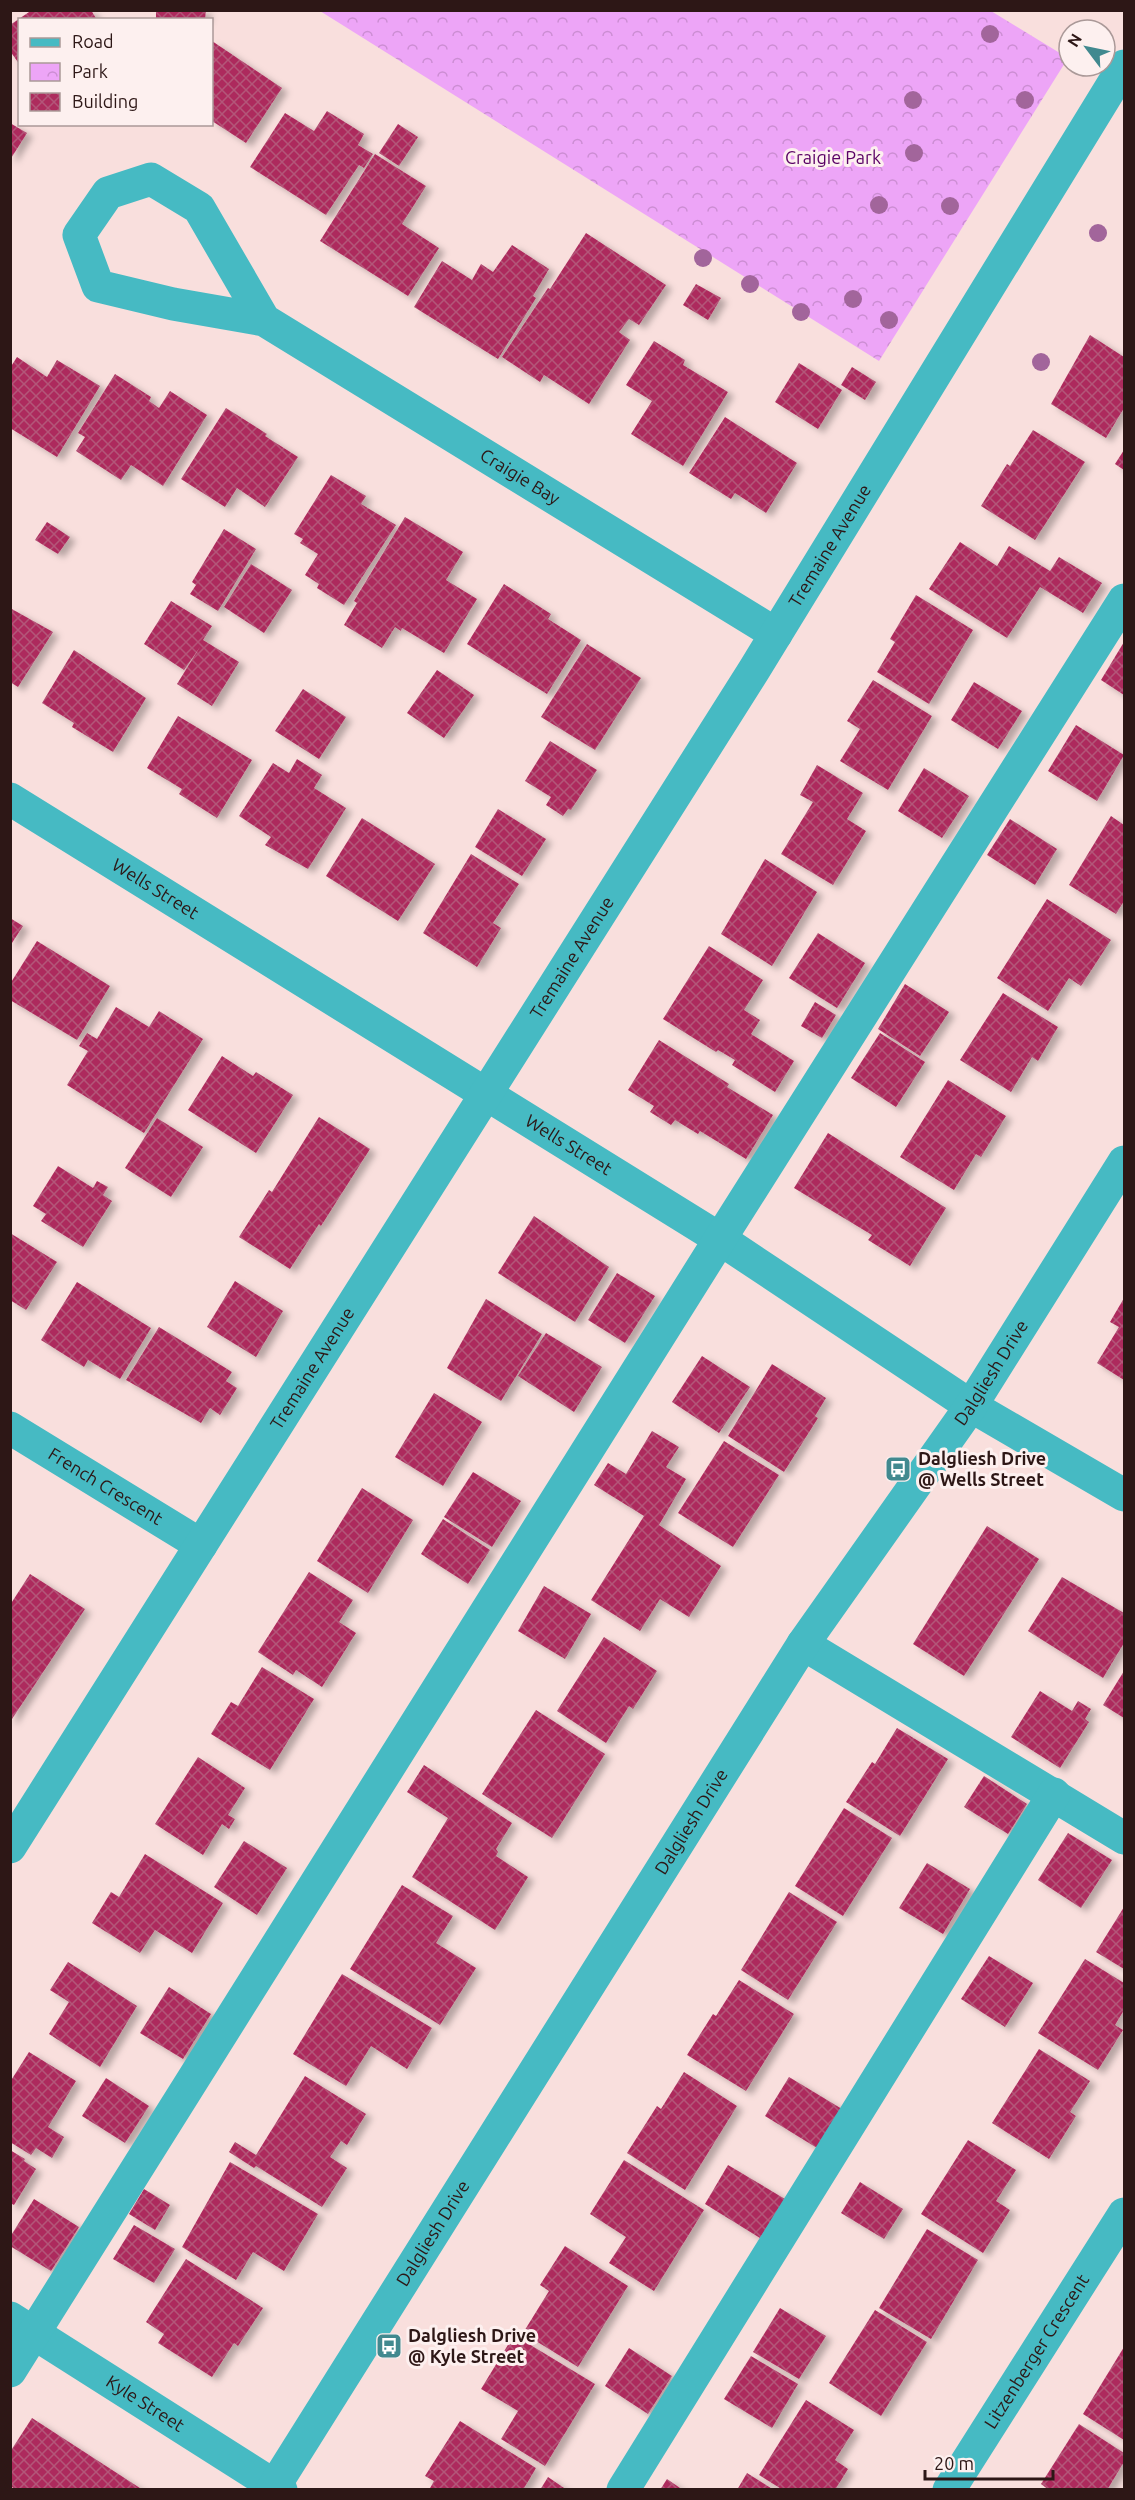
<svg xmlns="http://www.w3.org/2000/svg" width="1135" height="2500" viewBox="0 0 1135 2500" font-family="Ubuntu,sans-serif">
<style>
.park{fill:url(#park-crowns)}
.building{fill:url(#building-cross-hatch);filter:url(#shadow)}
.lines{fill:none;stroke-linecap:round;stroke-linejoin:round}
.minor{stroke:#46bac3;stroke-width:33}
.tree{fill:#a2659b}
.labels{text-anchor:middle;stroke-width:6;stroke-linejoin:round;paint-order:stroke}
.park-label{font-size:18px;fill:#5a0165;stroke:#fdf0ef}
.street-label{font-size:18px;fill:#2d1716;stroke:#fdf0ef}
.poi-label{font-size:18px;font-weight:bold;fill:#2d1716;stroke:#fdf0ef;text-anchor:start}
</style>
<defs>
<pattern id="park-crowns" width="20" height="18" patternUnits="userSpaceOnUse" patternTransform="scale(1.5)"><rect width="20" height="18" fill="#eda5f7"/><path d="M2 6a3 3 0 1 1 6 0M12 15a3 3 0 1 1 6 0" fill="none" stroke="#cc8dd3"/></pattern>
<pattern id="building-cross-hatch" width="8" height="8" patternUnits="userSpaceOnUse" patternTransform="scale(1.5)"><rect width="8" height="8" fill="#ad2c5d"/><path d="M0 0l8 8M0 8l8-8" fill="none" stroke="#b35679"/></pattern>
<filter id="shadow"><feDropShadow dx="6" dy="4" stdDeviation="3" flood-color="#0004"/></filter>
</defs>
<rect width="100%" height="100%" fill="#f9dfdd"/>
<polygon class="park" points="320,11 991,11 1068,58 879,361"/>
<g class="building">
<polygon points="32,10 91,10 97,20 20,20 20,65 10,51 10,25"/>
<polygon points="156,10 206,10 205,20 156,20"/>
<polygon points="212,41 282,88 246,143 212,121"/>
<polygon points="327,111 364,134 358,145 373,154 364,168 359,165 326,215 250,167 285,113 314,131"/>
<polygon points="10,123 27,133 10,160"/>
<polygon points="398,124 418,137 399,166 379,153"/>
<polygon points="375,154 426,186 402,224 439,248 408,296 320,241"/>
<polygon points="586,233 666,285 639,325 629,319 619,332 630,340 589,404 544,375 540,382 502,357 548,288 550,289"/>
<polygon points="512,245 549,269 533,296 536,298 498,359 414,307 442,261 472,280 481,264 493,272"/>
<polygon points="696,284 721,298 708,320 683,305"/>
<polygon points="1090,335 1124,357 1124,408 1106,438 1051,404"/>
<polygon points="654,341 685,360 683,365 728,392 683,466 631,434 652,401 626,385"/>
<polygon points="17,357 47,377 57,360 100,386 57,457 10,428 10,368"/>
<polygon points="799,363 842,390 818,429 775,402"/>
<polygon points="852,367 876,382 865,400 841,385"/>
<polygon points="115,374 151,397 149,401 159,408 170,391 207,415 163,486 131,465 121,480 76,451 85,437 78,433"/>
<polygon points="226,408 267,434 265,436 298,457 265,507 237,488 225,507 181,479"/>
<polygon points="725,417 797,463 766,513 735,493 731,499 689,473"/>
<polygon points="1033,430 1085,462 1035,540 981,506 1007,464 1010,466"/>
<polygon points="1124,450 1124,470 1115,464"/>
<polygon points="331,475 366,496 361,504 396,525 344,605 317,588 319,584 305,575 318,554 300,543 303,539 294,534"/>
<polygon points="405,517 463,552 446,580 477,599 444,653 402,628 401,631 395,627 382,648 344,625 357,603 354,601"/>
<polygon points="47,522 70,537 58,554 35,540"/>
<polygon points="224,529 256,549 218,611 190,594 196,585 192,582"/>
<polygon points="960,542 997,566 1009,546 1050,571 1059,557 1102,583 1083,613 1040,587 1007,638 929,589"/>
<polygon points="251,564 292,590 264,633 224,607"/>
<polygon points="504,584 551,614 548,619 581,640 547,694 467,644"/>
<polygon points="916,595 973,630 929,704 877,672 895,642 890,639"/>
<polygon points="171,601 212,626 203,640 239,662 212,706 177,684 200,647 184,670 144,644"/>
<polygon points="10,608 53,632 18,687 10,682"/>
<polygon points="1124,642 1124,695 1101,680"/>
<polygon points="587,644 641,678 595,750 541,717"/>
<polygon points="74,650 146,698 113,752 72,727 74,723 42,703"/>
<polygon points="437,670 474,695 444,738 407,713"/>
<polygon points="873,680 932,716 888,790 840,761 860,729 847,721"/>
<polygon points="974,682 1022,711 998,749 951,720"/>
<polygon points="303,689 346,717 319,759 275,731"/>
<polygon points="178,716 252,760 217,818 179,794 182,789 147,768"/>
<polygon points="1076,725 1124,755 1097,801 1048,771"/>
<polygon points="550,741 597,770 571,810 568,809 563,816 546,805 551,797 525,781"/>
<polygon points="297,759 322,775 314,788 346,808 308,869 265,845 271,837 239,816 273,763 289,773"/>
<polygon points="817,765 863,793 847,819 866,831 833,885 781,854 813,802 800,795"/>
<polygon points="924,768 969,796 942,838 898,811"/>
<polygon points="498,809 546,839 522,876 475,847"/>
<polygon points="1111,816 1124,825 1124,901 1116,914 1069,885"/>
<polygon points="362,818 435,864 398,921 326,876"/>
<polygon points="1010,819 1057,849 1035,885 987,855"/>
<polygon points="471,854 519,884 493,923 501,928 477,967 423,933"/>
<polygon points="765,859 817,892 772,966 721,934"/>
<polygon points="1047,899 1111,940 1081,986 1069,978 1048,1011 997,978"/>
<polygon points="10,918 23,926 10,946"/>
<polygon points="818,933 865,963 837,1008 789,978"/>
<polygon points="37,941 110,986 77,1040 10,1000 10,984"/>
<polygon points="709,946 763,980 744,1010 760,1020 751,1034 794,1061 775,1092 732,1065 735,1060 718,1050 716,1052 663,1019"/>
<polygon points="905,984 949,1012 920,1056 878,1029"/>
<polygon points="1003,993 1058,1027 1038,1061 1032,1057 1011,1092 960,1060"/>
<polygon points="815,1002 836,1015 822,1038 801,1026"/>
<polygon points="116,1007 149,1027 159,1011 203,1039 144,1133 67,1085 88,1051 79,1046 87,1033 97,1039"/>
<polygon points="880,1033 925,1062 896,1107 851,1078"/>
<polygon points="659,1040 729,1084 727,1087 773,1115 746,1159 700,1131 698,1134 675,1120 671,1125 650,1112 654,1106 628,1090"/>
<polygon points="222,1056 253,1076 256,1072 293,1095 256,1153 188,1110"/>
<polygon points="948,1080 1006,1116 981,1157 976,1154 954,1190 900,1157"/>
<polygon points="319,1117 370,1149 321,1226 319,1224 290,1269 239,1237 269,1190 272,1192"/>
<polygon points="157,1118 203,1147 171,1197 125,1168"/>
<polygon points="828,1133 946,1208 910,1266 868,1240 872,1235 794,1188"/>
<polygon points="58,1166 93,1188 97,1181 108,1187 103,1195 112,1201 83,1247 41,1221 46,1214 33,1206"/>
<polygon points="534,1216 609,1267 575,1322 498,1273"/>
<polygon points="10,1233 57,1262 26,1310 10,1300"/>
<polygon points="617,1273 655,1296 625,1343 588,1320"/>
<polygon points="235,1281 283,1311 256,1357 207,1327"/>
<polygon points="77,1282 151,1328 120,1379 88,1360 84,1367 41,1340"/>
<polygon points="1124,1298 1124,1380 1097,1363 1119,1327 1110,1322"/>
<polygon points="486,1299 542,1334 501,1401 447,1368"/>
<polygon points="159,1327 232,1372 226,1381 237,1388 220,1415 210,1408 201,1423 126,1380"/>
<polygon points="546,1333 602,1367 574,1412 518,1376"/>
<polygon points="702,1356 750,1387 719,1433 672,1402"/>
<polygon points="772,1364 826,1398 815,1416 818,1418 784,1472 728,1436"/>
<polygon points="434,1393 482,1422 443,1486 395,1457"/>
<polygon points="652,1431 679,1447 666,1467 686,1479 659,1525 721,1566 689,1617 660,1599 640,1631 591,1600 644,1516 594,1485 608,1463 626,1474"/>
<polygon points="724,1441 779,1475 733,1547 678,1513"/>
<polygon points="473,1472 521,1501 492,1547 444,1517"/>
<polygon points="362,1488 413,1520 368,1593 317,1561"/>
<polygon points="443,1519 490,1550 468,1584 421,1554"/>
<polygon points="987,1526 1039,1559 964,1676 913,1644"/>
<polygon points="309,1572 353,1600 339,1622 356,1633 322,1687 296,1670 293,1675 258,1652"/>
<polygon points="30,1574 85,1609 10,1722 10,1605"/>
<polygon points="1062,1577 1124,1613 1124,1643 1103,1678 1028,1631"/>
<polygon points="544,1586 591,1614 565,1659 518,1631"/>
<polygon points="604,1637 657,1671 633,1709 629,1706 606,1743 557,1711"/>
<polygon points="262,1667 314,1699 270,1770 211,1734 231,1702 238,1706"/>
<polygon points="1124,1671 1124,1718 1103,1705"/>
<polygon points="1040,1691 1072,1711 1078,1701 1091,1709 1085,1719 1089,1722 1060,1768 1011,1737"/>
<polygon points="536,1710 605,1754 552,1838 482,1794"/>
<polygon points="897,1728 948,1759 900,1836 846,1802 872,1762 875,1764"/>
<polygon points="198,1757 245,1788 228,1815 235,1819 229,1829 222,1824 203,1855 155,1824"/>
<polygon points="424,1765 512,1823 496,1849 498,1852 496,1856 528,1877 495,1930 412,1877 448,1818 407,1792"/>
<polygon points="984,1776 1027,1804 1008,1834 964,1807"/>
<polygon points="844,1808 892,1838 843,1916 795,1886"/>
<polygon points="1068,1833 1112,1860 1081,1908 1038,1880"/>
<polygon points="244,1841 287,1868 257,1915 214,1887"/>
<polygon points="145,1854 223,1903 192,1953 155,1930 140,1953 92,1923 111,1892 119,1897"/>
<polygon points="927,1863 970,1889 943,1934 899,1908"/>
<polygon points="402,1885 453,1916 436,1943 476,1968 440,2025 350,1969"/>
<polygon points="789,1892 837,1922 788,2000 741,1970"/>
<polygon points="1124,1907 1124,1969 1096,1952"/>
<polygon points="989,1956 1033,1983 1005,2027 961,1999"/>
<polygon points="1085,1959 1124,1983 1124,2010 1115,2025 1123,2030 1098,2070 1038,2033"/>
<polygon points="68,1962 137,2006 100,2067 49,2034 69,2002 50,1990"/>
<polygon points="342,1974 432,2028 407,2069 371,2046 346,2086 293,2054"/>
<polygon points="739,1980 794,2014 746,2091 687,2055 713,2014 716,2016"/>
<polygon points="169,1987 211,2014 183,2059 140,2033"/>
<polygon points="1039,2049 1090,2081 1070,2112 1076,2116 1049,2159 992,2123"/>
<polygon points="29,2052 76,2081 48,2127 64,2137 52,2158 36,2148 31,2155 10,2142 10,2082"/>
<polygon points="684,2072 737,2106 685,2190 627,2153 657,2106 661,2109"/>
<polygon points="305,2076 366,2114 347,2145 341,2141 330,2157 347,2168 322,2207 256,2166 254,2168 229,2152 235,2142 256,2155"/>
<polygon points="789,2077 842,2109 817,2148 765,2116"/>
<polygon points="106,2078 149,2106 125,2143 82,2116"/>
<polygon points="968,2140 1016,2170 996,2201 1010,2210 983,2253 921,2214"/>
<polygon points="10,2150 25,2159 24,2161 36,2169 14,2205 10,2203"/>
<polygon points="624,2160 704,2210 654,2291 609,2263 626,2237 590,2214"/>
<polygon points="230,2162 318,2214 284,2271 253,2252 236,2280 182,2247"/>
<polygon points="728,2165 785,2199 760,2238 705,2204"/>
<polygon points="860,2182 903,2209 884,2239 841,2213"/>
<polygon points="144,2189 170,2205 155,2230 129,2214"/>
<polygon points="34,2199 79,2227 51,2271 10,2246 10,2237"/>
<polygon points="134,2225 175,2249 154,2283 113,2259"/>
<polygon points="927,2229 978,2260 931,2339 879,2308"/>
<polygon points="565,2246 628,2286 578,2367 523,2333 549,2291 540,2285"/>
<polygon points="186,2259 263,2308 238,2346 234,2343 212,2377 158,2343 164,2334 146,2322"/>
<polygon points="780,2308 826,2336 799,2379 753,2352"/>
<polygon points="875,2310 927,2342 881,2416 829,2383"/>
<polygon points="514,2335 595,2384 545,2466 501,2439 518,2411 481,2389"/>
<polygon points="1124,2347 1124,2440 1083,2414"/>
<polygon points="629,2348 672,2376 648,2414 605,2386"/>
<polygon points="751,2356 798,2384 772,2428 724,2399"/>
<polygon points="806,2400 854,2430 835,2460 848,2469 835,2490 783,2490 759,2475"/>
<polygon points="32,2418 143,2490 17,2490 10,2486 10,2452"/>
<polygon points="460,2421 536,2468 523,2490 429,2490 434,2481 425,2476"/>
<polygon points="1079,2424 1124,2453 1124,2462 1107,2490 1049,2490 1041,2484"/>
<polygon points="747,2473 774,2490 737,2490"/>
<polygon points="548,2477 567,2490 540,2490"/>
<polygon points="667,2479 683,2490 660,2490"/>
</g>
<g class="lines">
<g class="minor">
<path id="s1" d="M 264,320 L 199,208 L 151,179 L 108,193 L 79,235 L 98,286 L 173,304 L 264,320 L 776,634"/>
<path id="s2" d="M 10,799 L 720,1239 L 971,1406 L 1124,1495"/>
<path id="s3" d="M 10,1428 L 201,1545"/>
<polyline points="803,1644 1124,1838"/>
<path id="s4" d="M 10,1847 L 754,670 L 1124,66"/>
<path id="s5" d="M 10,2318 L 281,2490"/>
<polyline points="10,2371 720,1239 1124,600"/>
<path id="s6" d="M 272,2490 L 803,1644 L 971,1406 L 1124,1162"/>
<polyline points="623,2490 1054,1794"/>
<path id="s7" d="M 949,2490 L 1124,2214"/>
</g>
</g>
<g class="tree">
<circle cx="990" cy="34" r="9"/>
<circle cx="913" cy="100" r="9"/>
<circle cx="1025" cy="100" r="9"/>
<circle cx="914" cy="153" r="9"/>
<circle cx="879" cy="205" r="9"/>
<circle cx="950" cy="206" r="9"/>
<circle cx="1098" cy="233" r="9"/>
<circle cx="703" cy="258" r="9"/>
<circle cx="750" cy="284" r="9"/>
<circle cx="853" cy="299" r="9"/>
<circle cx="801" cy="312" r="9"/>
<circle cx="889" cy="320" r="9"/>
<circle cx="1041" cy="362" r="9"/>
</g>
<defs>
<g id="bus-square" transform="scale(1.35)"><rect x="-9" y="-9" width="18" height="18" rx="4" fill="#41898f" stroke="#fdf0ef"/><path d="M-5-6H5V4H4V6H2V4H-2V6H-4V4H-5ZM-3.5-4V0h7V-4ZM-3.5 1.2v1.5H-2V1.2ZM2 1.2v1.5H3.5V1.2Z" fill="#fff"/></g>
</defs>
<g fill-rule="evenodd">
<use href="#bus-square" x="898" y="1469"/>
<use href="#bus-square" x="389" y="2346"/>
</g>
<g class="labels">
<g class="park-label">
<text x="833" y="164">Craigie Park</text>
</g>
<g class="street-label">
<text dy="6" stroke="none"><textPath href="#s1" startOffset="806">Craigie Bay</textPath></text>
<text dy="6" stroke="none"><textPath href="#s4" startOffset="1538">Tremaine Avenue</textPath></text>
<text dy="6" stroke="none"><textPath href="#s2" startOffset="171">Wells Street</textPath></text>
<text dy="6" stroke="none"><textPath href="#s4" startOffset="1052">Tremaine Avenue</textPath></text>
<text dy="6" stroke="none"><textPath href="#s2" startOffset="657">Wells Street</textPath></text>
<text dy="6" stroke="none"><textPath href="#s4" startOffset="566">Tremaine Avenue</textPath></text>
<text dy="6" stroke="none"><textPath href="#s6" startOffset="1329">Dalgliesh Drive</textPath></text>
<text dy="6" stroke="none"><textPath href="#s3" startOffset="112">French Crescent</textPath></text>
<text dy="6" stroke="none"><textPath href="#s6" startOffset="789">Dalgliesh Drive</textPath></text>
<text dy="6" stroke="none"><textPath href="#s6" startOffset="303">Dalgliesh Drive</textPath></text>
<text dy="6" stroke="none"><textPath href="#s7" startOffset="164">Litzenberger Crescent</textPath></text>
<text dy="6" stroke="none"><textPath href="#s5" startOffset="160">Kyle Street</textPath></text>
</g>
<g class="poi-label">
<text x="918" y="1465">Dalgliesh Drive<tspan x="918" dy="21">@ Wells Street</tspan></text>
<text x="408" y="2342">Dalgliesh Drive<tspan x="408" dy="21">@ Kyle Street</tspan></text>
</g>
</g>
<rect width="1135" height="2500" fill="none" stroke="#2d1716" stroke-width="24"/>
<rect x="18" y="18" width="195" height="108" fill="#fdf0ef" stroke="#aa9998" stroke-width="1.5"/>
<rect x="30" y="38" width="30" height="9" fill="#46bac3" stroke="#aa9998" stroke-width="1.5"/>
<text x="72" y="48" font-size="18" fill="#2d1716">Road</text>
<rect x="30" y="63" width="30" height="18" fill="url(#park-crowns)" stroke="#aa9998" stroke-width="1.5"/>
<text x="72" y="78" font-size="18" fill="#2d1716">Park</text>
<rect x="30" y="93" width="30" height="18" fill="url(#building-cross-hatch)" stroke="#aa9998" stroke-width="1.5"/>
<text x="72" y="108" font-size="18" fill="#2d1716">Building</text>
<g transform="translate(1087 48) rotate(302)"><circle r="28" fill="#fdf0ef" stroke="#aa9998" stroke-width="1.5"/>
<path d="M0-4.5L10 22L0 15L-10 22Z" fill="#41898f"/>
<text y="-9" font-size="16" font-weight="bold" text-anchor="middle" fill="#2d1716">N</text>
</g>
<path d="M925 2470v9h128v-9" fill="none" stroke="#2d1716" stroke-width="3"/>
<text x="934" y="2470" font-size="18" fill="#2d1716" stroke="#fdf0ef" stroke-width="4.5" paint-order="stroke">20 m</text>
</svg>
